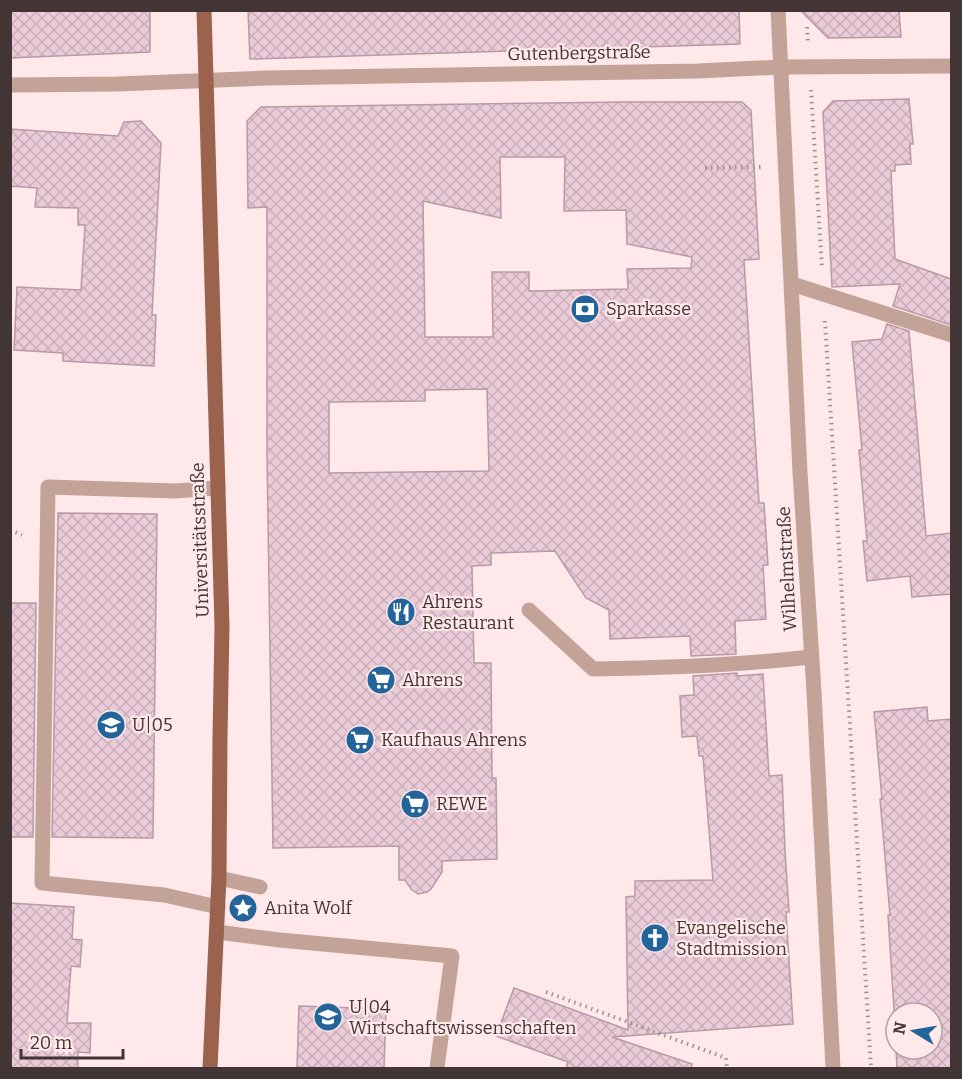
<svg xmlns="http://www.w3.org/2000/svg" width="962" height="1079" viewBox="0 0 962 1079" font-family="Bitter,serif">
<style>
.building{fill:url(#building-cross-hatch);stroke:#b89aa7;stroke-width:1.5;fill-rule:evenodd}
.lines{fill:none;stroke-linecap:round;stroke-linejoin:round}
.path{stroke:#a18f90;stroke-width:4;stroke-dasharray:1.5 4.5;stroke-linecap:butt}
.minor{stroke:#c3a397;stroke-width:15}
.major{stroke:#9b634e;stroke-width:15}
.labels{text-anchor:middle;stroke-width:4.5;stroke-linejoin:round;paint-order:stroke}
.street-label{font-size:18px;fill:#433536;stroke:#fee8e9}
.poi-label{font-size:18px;fill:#433536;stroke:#fee8e9;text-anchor:start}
</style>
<defs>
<pattern id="building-cross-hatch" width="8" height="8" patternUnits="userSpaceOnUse" patternTransform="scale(1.5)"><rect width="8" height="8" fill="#eacbd8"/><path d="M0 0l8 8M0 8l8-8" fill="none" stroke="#caafba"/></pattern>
</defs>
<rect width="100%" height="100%" fill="#fee8e9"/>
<g class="building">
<polygon points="10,10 150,10 150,52 10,58"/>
<polygon points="248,10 739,10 740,44 250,59"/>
<polygon points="800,10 899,10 901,37 828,38"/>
<polygon points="909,99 913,144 910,144 911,164 895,165 895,171 891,171 895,259 951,279 951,325 893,306 900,284 832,287 823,112 833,101"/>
<path d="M 624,102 L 742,102 L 751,110 L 759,259 L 744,260 L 759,503 L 764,503 L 768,565 L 763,565 L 766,619 L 735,621 L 736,654 L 691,656 L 690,636 L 610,639 L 609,610 L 586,598 L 555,551 L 491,553 L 491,565 L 472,566 L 474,663 L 491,663 L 492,778 L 496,778 L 497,859 L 442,861 L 442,872 L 431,889 L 427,892 L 418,894 L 411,889 L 405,880 L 399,880 L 399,846 L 273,848 L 267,454 L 267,207 L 248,208 L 247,121 L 261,107 ZM 500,157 L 565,157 L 564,211 L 626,210 L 627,244 L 692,257 L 691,268 L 627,269 L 628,289 L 529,291 L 529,272 L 492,272 L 493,337 L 425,337 L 423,201 L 501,218 ZM 487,389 L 489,471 L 329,473 L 329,402 L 425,401 L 425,390 Z"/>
<polygon points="141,121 161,143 152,315 156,315 154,366 63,361 63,353 14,350 17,287 81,290 85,225 78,225 78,208 35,207 37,188 10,186 10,129 118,136 124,122"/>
<polygon points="887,324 909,331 926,536 951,533 951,594 912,597 910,576 867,581 863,541 867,541 859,450 862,450 852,342 882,339"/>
<polygon points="58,513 157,514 153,838 52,837"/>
<polygon points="10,603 36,603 33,837 10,837"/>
<polygon points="737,673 737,676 763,674 769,776 782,775 785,851 789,912 786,912 793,1024 612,1037 692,1064 691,1068 566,1068 568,1062 496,1036 514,988 628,1030 626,897 635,896 635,881 713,880 703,756 699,756 697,736 682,737 680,696 694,695 693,676"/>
<polygon points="927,707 928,721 951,719 951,1068 897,1068 896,1049 932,1049 932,1013 896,1013 896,1040 888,915 890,915 880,799 882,799 874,712"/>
<polygon points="10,903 74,907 72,939 82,940 80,967 71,966 67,1023 91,1023 90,1053 78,1052 78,1068 10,1068"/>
<polygon points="299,1006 386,1009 384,1068 297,1068"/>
</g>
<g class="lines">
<g class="path">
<polyline points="807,27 808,44"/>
<polyline points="811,90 822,268"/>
<polyline points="705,168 761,167"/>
<polyline points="825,321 871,1068"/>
<polyline points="10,530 22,535"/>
<polyline points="546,992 726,1058 727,1068"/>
</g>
<g class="minor">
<polyline points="778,10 800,472 814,692 833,1068"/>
<polyline points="10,85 117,84 267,78 698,71 782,67 952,66"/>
<polyline points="792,284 952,335"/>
<polyline points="218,488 175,491 48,487 42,883 164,895 218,907"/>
<path d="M 529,610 L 593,669 C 666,668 739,665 811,657"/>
<polyline points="219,878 260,887"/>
<polyline points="217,932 280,940 452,956 437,1068"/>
</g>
<polyline class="major" points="204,10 222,626 220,737 219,878 210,1068"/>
</g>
<defs>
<g id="bank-disc" transform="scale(1.5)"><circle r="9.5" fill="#23649a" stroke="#fee8e9"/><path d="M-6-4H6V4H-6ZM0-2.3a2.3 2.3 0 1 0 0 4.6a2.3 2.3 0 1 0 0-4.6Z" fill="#fff"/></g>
<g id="restaurant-disc" transform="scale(1.5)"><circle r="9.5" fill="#23649a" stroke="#fee8e9"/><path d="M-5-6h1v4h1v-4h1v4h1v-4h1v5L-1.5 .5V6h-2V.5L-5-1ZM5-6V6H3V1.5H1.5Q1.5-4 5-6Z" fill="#fff"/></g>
<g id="supermarket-disc" transform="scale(1.5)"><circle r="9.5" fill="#23649a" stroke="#fee8e9"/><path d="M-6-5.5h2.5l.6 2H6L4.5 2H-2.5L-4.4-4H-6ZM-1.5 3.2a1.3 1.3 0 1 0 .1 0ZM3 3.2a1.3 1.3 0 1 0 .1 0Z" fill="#fff"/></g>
<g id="university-disc" transform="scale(1.5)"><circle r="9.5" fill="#23649a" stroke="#fee8e9"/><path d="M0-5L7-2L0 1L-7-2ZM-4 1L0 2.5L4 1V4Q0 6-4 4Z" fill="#fff"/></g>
<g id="sight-disc" transform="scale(1.5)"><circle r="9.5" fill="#23649a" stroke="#fee8e9"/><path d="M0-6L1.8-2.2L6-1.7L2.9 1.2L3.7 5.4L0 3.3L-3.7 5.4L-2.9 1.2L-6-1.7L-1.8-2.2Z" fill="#fff"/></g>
<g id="church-disc" transform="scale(1.5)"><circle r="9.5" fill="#23649a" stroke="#fee8e9"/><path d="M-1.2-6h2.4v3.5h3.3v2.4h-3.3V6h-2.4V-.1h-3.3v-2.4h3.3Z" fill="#fff"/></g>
</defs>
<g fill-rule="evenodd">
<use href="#bank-disc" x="585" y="309"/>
<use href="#restaurant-disc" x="401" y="612"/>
<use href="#supermarket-disc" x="381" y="680"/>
<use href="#university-disc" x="111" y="725"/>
<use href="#supermarket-disc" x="360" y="740"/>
<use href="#supermarket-disc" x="415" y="804"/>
<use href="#sight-disc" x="243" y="908"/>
<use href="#church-disc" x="655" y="938"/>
<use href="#university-disc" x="328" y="1017"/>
</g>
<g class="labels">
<g class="street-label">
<text transform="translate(579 53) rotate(-1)" y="6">Gutenbergstraße</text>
<text transform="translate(200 540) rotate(-92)" y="6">Universitätsstraße</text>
<text transform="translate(787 569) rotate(-93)" y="6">Wilhelmstraße</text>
</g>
<g class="poi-label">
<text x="606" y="315">Sparkasse</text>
<text x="422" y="608">Ahrens<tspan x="422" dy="21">Restaurant</tspan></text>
<text x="402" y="686">Ahrens</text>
<text x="132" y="731">U|05</text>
<text x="381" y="746">Kaufhaus Ahrens</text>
<text x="436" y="810">REWE</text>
<text x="264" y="914">Anita Wolf</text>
<text x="676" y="934">Evangelische<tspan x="676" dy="21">Stadtmission</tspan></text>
<text x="349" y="1013">U|04<tspan x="349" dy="21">Wirtschaftswissenschaften</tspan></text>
</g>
</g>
<rect width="962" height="1079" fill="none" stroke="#433536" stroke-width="24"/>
<g transform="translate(914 1031) rotate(281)"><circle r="28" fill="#fee8e9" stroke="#b3a0a1" stroke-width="1.5"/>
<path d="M0-4.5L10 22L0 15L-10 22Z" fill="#23649a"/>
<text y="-9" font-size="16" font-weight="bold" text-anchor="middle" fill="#433536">N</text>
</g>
<path d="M21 1049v9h102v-9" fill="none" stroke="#433536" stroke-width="3"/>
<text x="30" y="1049" font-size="18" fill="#433536" stroke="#fee8e9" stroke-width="4.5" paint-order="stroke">20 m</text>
</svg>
